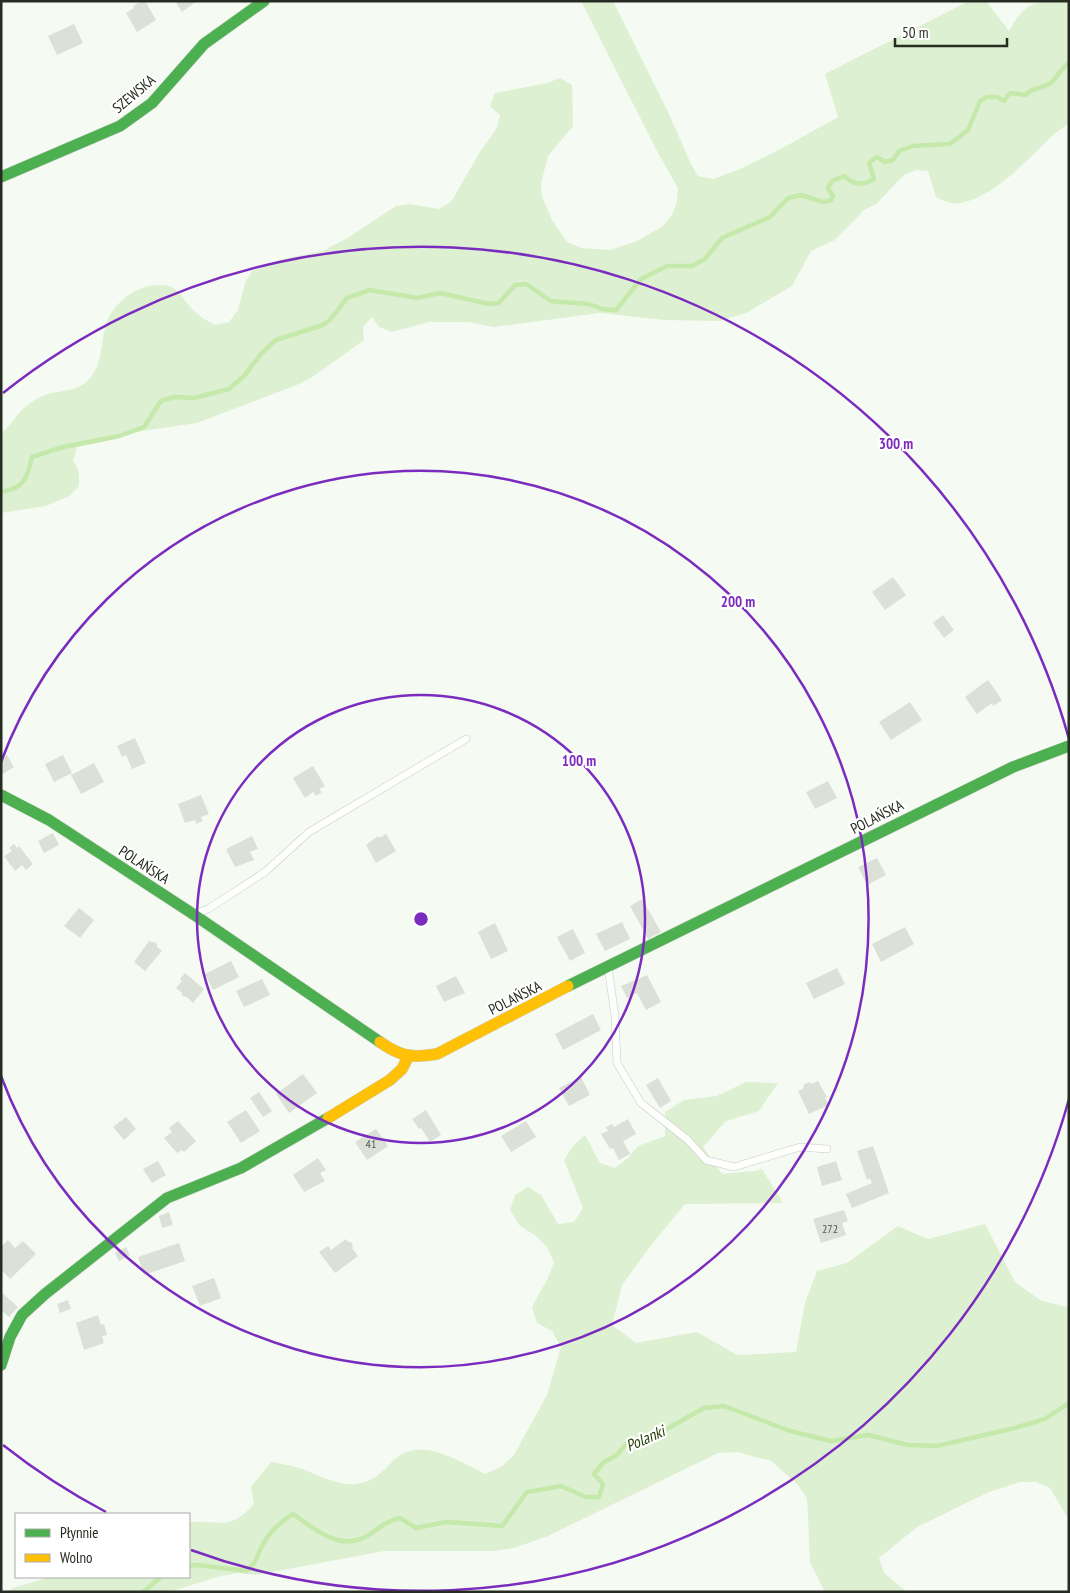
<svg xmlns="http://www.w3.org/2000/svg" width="1070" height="1593" viewBox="0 0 1070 1593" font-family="'PT Sans Narrow',sans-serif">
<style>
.green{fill:#ddf0d1}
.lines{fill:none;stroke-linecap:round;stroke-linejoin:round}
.stream{stroke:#c5e8ab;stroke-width:4.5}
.building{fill:#dce1d8}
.lane-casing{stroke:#c7ccc3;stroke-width:8}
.fast-casing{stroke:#c7ccc3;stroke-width:12}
.slow-casing{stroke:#c7ccc3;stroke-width:12}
.lane{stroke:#fefefd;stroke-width:7}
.fast{stroke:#4caf50;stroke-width:11}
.slow{stroke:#ffc107;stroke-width:11}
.ring{fill:none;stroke:#7b2cbf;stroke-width:2.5}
.labels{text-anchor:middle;stroke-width:4.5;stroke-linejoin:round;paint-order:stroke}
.number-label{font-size:12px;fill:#555a50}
.street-label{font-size:15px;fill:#272c22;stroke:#fff}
.water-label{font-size:16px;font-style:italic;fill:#1f3b00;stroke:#fff}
.centre{fill:#7b2cbf;stroke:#fff;stroke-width:2.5}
.ring-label{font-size:15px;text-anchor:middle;font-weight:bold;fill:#7b2cbf;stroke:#fff;stroke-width:4.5;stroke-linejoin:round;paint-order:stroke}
</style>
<rect width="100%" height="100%" fill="#f5faf2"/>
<g class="green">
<path d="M 581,1 L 613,1 L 669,114 L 691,164 L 698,176 L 713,179 L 740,169 L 779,150 L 838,117 L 825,74 L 969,1 L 986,1 L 1009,31 C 1026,0 1036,1 1069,1 L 1069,123 C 1061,129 1052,135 1045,143 C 1020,166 996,195 961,203 C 952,205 944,201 936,197 L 928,171 L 916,170 L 904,175 L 876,204 L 864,210 L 835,240 L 811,251 L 792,286 L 746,313 L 719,321 L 665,320 L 599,313 L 494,327 L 468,322 L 429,322 L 392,332 L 379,327 L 372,317 L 363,327 L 364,340 L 311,378 L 299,384 L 197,423 L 142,431 L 103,442 L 77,447 L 73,460 L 79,472 L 79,486 L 69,496 L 46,506 L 1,513 C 1,494 1,475 1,456 C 1,450 0,442 1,437 C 3,431 9,426 13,421 C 22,408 33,399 48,394 C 63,390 80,391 90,378 C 102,364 101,345 105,328 C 110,305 136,285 158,285 C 179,284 181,298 193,310 C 200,317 207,321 215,325 L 229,322 L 238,310 L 245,283 L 252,271 L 279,260 L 323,251 L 349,237 L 396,206 L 410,204 L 439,209 L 451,202 L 480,152 L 497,128 L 500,115 L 490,106 L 495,93 L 547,83 L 560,78 L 572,85 L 573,126 L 548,156 L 541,183 L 542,196 L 552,220 L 567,242 L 581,248 L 610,250 L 637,241 L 663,226 L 672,215 L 677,202 L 678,188 L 658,153 Z"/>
<path d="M 746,1082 L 778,1083 L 759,1111 L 726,1121 L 703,1147 L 722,1174 L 754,1171 L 762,1169 L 783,1203 L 685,1204 L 652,1244 L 622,1285 L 612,1325 L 636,1343 L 697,1332 L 737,1355 L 796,1352 L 805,1303 L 817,1271 L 847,1263 L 898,1226 L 928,1239 L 985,1224 L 1015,1282 L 1040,1300 L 1069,1308 L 1069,1520 L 1050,1488 L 1036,1482 L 1020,1482 L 989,1492 L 917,1527 L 879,1558 L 884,1573 L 907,1592 L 825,1592 L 810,1562 L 807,1498 L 797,1484 L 771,1461 L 737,1452 L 718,1453 L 548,1536 L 514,1548 L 494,1551 L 384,1551 L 256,1575 L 238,1573 L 220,1576 L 169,1592 L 6,1592 L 16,1587 L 50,1577 L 189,1577 L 189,1522 C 222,1520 228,1532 254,1504 L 251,1487 L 271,1462 C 282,1464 294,1466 305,1470 C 320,1476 339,1486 356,1484 C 372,1482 380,1474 391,1463 C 418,1433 457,1461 485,1474 L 501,1467 L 514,1455 L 547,1395 L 561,1347 L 552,1331 L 537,1323 L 532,1307 L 548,1278 L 554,1262 L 547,1247 L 535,1235 L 520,1226 L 510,1210 L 515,1195 L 528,1187 L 541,1195 L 558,1224 L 574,1222 L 583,1208 L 564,1160 L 573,1146 L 585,1135 L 600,1163 L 615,1168 L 628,1158 L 638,1146 L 665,1136 L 665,1112 L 684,1100 L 717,1096 Z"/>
</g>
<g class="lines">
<g class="stream">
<path d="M 1,492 C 25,488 27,478 32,457 L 63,447 L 119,436 L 144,427 L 161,401 L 174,397 L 194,398 L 229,389 L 244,376 L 261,354 L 276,340 L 323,325 L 330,320 L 347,298 L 370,290 L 417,298 L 440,293 L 489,304 L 499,303 L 515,285 L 526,284 L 551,301 L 589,304 L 602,309 L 616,310 L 641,279 L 667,266 L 692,266 L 705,259 L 722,238 L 770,217 L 788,198 L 801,195 L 823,202 L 831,200 L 833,196 L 828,188 L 832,181 L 844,176 C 854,185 862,186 874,179 L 869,163 L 877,157 L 885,162 L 893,160 L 899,151 L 913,146 L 950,144 L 968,130 L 980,101 L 987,97 L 997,97 L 1004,101 L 1010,93 L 1025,95 C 1035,86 1044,89 1052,82 C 1058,76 1061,68 1069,63"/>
<path d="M 189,1566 L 197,1565 L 247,1571 C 258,1560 255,1560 261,1548 C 269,1532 279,1523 293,1514 C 314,1528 337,1550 363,1538 C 376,1532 384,1521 400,1518 L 416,1528 L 447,1522 L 502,1526 L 527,1492 L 561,1486 L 586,1497 L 599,1497 L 603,1484 L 594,1474 L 603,1463 L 618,1454 L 626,1444 L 636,1440 L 649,1439 L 704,1408 L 724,1406 L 790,1431 L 831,1441 L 868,1435 L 908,1445 L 937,1446 L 1015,1428 L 1045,1419 L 1069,1403"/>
<polyline points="143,1592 161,1577"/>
</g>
</g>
<g class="building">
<polygon points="141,1 145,1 156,20 137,32 126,13 134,8 133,6"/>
<polygon points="175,1 197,1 182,12"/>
<polygon points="74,24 83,43 57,55 48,36"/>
<polygon points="893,577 906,595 885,610 872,592"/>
<polygon points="943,615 954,630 944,638 933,623"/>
<polygon points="988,680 1002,700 993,706 992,703 977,714 965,697"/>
<polygon points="910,702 922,720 891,740 879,722"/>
<polygon points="135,738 146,763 132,769 126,755 122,757 117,746"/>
<polygon points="7,755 14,767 1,775 1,759"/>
<polygon points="63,755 72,773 54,782 45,764"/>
<polygon points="94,763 104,782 81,794 71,775"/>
<polygon points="313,766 325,786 319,789 322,792 316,796 313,792 305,798 293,778"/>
<polygon points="828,781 837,798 815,809 806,792"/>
<polygon points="201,795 209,814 201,817 203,821 196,824 195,820 185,823 178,804"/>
<polygon points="53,833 59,845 44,853 38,841"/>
<polygon points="386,834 396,851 376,863 366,845 378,836 379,838"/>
<polygon points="252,836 258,849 250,852 254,860 235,867 226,849"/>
<polygon points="14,844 17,848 19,846 33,864 26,870 22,865 15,871 4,856 12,851 9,848"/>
<polygon points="877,858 886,875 867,885 858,867"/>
<polygon points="642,899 661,932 648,939 630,906"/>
<polygon points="79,908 94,920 80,938 64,926"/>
<polygon points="622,922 630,939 605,951 596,934"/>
<polygon points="495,923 508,951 491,959 478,932"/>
<polygon points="905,927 914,944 881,962 872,944"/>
<polygon points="573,929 585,953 570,961 557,937"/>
<polygon points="149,941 157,943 157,947 162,951 145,971 134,962"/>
<polygon points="231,961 239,977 213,990 205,974"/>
<polygon points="837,968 845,984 814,999 806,983"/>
<polygon points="185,973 204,989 193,1003 187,997 182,996 182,993 176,988 182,981 180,979"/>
<polygon points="647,975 661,1002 646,1010 637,993 627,998 621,986"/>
<polygon points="456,976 465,993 444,1002 436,986"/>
<polygon points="262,979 270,995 244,1007 236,991"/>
<polygon points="593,1014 601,1030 563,1050 555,1034"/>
<polygon points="303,1074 317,1093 289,1113 276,1094"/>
<polygon points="581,1077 590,1095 569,1106 559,1088"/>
<polygon points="658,1078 671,1101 660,1108 646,1085"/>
<polygon points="818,1081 827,1097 825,1098 829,1105 809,1114 798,1091 804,1088 803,1085 810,1082 812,1084"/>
<polygon points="259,1092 272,1111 263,1117 250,1098"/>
<polygon points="246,1110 260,1131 241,1143 227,1122"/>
<polygon points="426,1110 441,1135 430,1142 421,1128 419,1129 412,1119"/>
<polygon points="126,1117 136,1129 124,1140 113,1127"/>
<polygon points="628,1119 636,1134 623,1141 630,1154 619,1160 613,1148 610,1149 601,1134 608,1131 606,1127 612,1124 614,1127"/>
<polygon points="178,1121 196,1141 184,1152 182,1150 177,1153 164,1138 172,1132 169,1128"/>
<polygon points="526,1121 536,1137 511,1152 501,1136"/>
<polygon points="376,1129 388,1146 367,1160 355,1142"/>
<polygon points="873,1146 889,1193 852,1208 846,1194 872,1183 870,1178 867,1180 857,1151"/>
<polygon points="318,1158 326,1170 320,1173 325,1181 304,1192 293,1175"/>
<polygon points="158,1161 166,1175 152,1183 143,1169"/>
<polygon points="836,1161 842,1180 822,1186 817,1167"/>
<polygon points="844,1210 848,1221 842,1223 846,1235 821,1243 813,1219"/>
<polygon points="169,1212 173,1225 162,1228 159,1216"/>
<polygon points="346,1239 348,1242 351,1242 353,1245 352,1248 358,1256 335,1273 319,1252 328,1246 331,1250"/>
<polygon points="8,1240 15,1248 23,1241 36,1254 10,1279 1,1269 1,1247"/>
<polygon points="179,1243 185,1261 144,1275 138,1257"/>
<polygon points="126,1247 130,1255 119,1261 115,1253"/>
<polygon points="214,1278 221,1298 200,1306 192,1286"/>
<polygon points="1,1292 18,1307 9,1317 1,1310"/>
<polygon points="68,1300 71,1309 60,1313 57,1304"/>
<polygon points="98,1315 101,1325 104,1324 107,1335 102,1336 104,1343 84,1350 76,1323"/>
</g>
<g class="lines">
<g class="lane-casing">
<g id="lane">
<polyline points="196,913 208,909 265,872 309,832 466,739"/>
<polyline points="608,967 615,1016 617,1063 641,1103 688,1140 706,1160 734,1167 800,1147 827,1149"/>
</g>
</g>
<g class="fast-casing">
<g id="fast">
<polyline points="1,177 120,126 152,103 204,44 264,1"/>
<polyline points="1,795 49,820 193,914 380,1042"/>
<polyline points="568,986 1013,767 1069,746"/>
<polyline points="1,1365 10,1337 22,1315 45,1294 167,1198 241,1168 328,1118"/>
</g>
</g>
<g class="slow-casing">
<g id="slow">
<path d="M 380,1042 C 401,1057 412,1058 437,1054 L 568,986"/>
<polyline points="328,1118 390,1080 402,1069 409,1055"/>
</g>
</g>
<use href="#lane" class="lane"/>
<use href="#fast" class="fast"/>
<use href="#slow" class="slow"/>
</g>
<g class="ring">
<circle cx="421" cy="919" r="224"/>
<path d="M1 762A448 448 0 1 1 1 1076"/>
<path d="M1069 1099A672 672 0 0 1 191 1550M106 1512A672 672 0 0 1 3 1445M3 393A672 672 0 0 1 1069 739"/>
</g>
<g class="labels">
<g class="number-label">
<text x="371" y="1148">41</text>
<text x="830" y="1233">272</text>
</g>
<g class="street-label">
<text transform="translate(134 94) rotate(-40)" y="5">SZEWSKA</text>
<text transform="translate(877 817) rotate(-27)" y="5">POLAŃSKA</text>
<text transform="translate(144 865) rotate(33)" y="5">POLAŃSKA</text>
<text transform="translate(515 998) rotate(-27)" y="5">POLAŃSKA</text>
</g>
<g class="water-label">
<text transform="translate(645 1438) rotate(-24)" y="6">Polanki</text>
</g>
</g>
<circle cx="421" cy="919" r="8" class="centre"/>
<g class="ring-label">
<text x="896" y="449">300 m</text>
<text x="738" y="607">200 m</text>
<text x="579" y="766">100 m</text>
</g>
<rect width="1070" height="1593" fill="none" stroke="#272c22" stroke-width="5"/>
<rect x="15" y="1513" width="175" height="65" fill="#ffffff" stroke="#a9aba7"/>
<rect x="25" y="1529" width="25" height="8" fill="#4caf50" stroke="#a9aba7"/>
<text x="60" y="1538" font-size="15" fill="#272c22">Płynnie</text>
<rect x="25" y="1554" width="25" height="8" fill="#ffc107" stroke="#a9aba7"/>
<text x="60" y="1563" font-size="15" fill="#272c22">Wolno</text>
<path d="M895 38v8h112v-8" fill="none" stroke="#272c22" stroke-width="2.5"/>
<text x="902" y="38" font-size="15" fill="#272c22" stroke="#ffffff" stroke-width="4" paint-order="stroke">50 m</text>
</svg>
